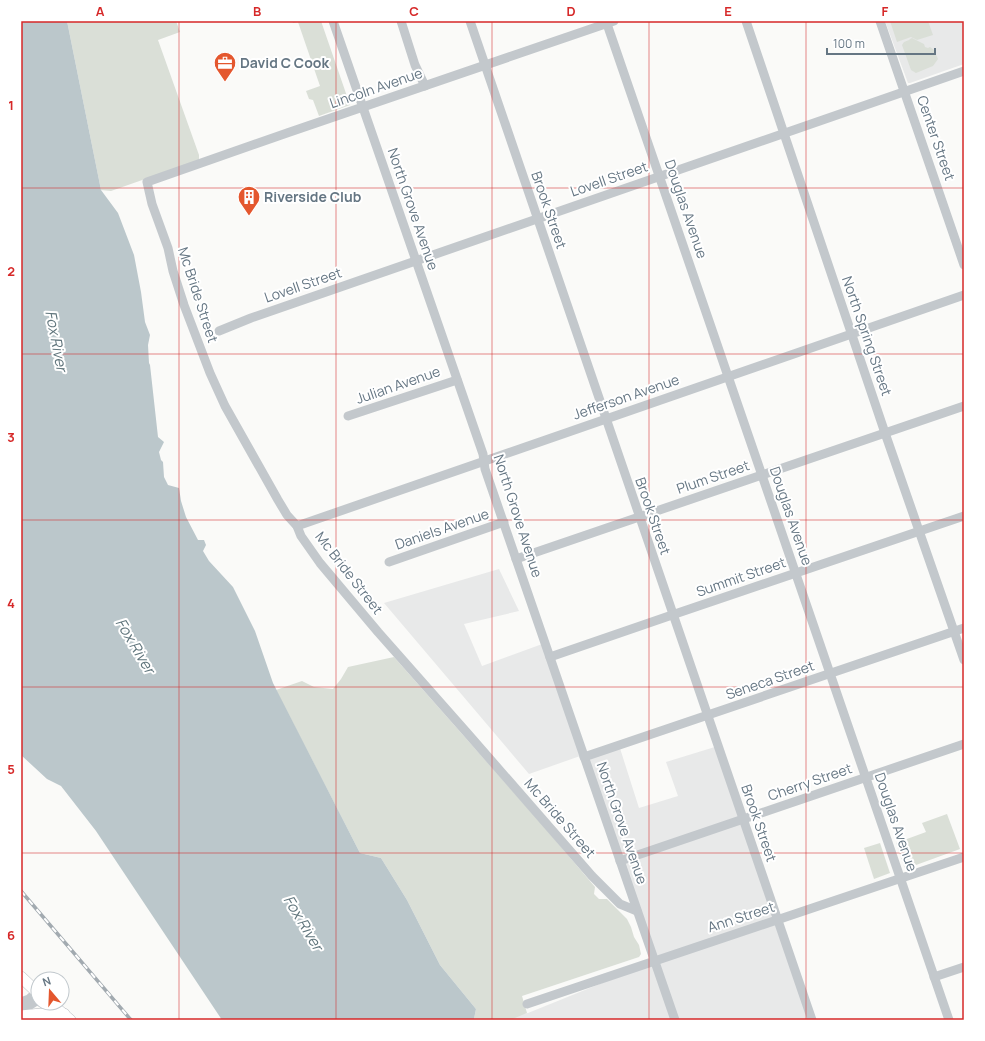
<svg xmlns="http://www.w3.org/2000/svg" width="985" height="1041" viewBox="0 0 985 1041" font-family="Manrope,sans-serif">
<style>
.built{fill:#e8e9e9}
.green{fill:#dadfd7}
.water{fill:#bbc7cb}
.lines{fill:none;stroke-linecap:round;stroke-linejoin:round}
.major-casing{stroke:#b5babe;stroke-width:12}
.minor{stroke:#c3c8cc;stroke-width:9}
.major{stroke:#fff;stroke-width:11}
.rail-casing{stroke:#a2aab0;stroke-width:3.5}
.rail{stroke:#fff;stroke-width:2;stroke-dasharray:6;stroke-linecap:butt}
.grid{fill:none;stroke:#d62828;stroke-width:1;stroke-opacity:0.55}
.labels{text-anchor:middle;stroke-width:4;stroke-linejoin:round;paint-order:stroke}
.poi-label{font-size:14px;font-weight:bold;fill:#657683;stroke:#fff;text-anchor:start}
.street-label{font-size:14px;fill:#657683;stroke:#fff}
.water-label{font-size:15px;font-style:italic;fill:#60757c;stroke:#fff}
.neatline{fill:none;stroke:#d62828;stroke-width:1.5}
.grid-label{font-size:13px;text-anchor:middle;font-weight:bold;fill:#d62828}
</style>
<rect width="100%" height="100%" fill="#fafaf8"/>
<g class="built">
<polygon points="885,21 964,21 964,64 910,83 908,83"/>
<polygon points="499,569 519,611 464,624 482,666 545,643 583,753 618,742 639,808 678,796 666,762 718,746 812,1020 474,1020 528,1013 654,962 583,755 529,774 384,603"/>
</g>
<g class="green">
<polygon points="67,21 176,21 180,32 158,40 199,155 199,160 111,191 101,190"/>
<polygon points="292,21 321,21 350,105 319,116 313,100 309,99 306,91 320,86 298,22 293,23"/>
<polygon points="890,21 928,21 933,35 917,40 911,37 897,42"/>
<polygon points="912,38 924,44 925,47 928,48 930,47 934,50 938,59 933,66 916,73 911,70 902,45 904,42 909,40 910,39"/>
<polygon points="394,657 539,821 595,887 594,894 599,899 607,899 627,919 631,927 634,937 639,945 641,954 639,957 522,996 527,1013 510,1020 472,1020 474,1019 476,1009 440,965 407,900 381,858 360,853 276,690 302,681 314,687 333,689 341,679 348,667"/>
<polygon points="947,814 960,849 905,869 896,843 926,832 922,823"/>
<polygon points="880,843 890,873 874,879 864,848"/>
</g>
<polygon class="water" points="21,21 67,21 101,190 118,213 134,255 141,292 145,322 150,335 148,345 149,363 150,365 158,437 164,442 159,452 161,460 163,462 164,477 168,485 179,488 181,501 186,517 198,540 204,540 206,545 203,551 209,561 233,587 255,631 273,683 360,853 381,858 407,900 440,965 476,1009 474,1019 472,1020 222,1020 96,831 61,786 47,779 21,755"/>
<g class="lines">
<g class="major-casing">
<g id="major">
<polyline points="21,977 38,993"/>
<polyline points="50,1003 70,1020"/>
<polyline points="21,1016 41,1014 64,1014"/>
</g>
</g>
<g class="minor">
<polyline points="333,21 483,454 485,469 675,1020"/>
<polyline points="401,21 415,65 425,86"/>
<polyline points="470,21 812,1020"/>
<polyline points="606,21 949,1020"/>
<polyline points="614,21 287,133 147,182 152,204 168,248 173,271 184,305 210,373 225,406 278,500 287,515 297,526 301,536 320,563 378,632 469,735 592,876 620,904 637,911"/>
<polyline points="746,21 885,433 964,660"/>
<polyline points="880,21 964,265"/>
<polyline points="219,331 251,318 964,71"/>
<polyline points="348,416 457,380"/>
<polyline points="297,526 964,295"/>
<polyline points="516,559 964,406"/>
<polyline points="389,562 504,522"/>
<polyline points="550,657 672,615 964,516"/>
<polyline points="584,757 964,628"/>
<polyline points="620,861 964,744"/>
<polyline points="934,977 964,967"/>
<polyline points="21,1002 29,999 37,992"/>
<polyline points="527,1004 964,857"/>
<polyline points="21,1011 38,1000"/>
</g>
<use href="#major" class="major"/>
<g class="rail-casing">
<polyline id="rail" points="21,891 131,1020"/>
</g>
<use href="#rail" class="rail"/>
</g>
<path class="grid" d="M 179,21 L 179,1020M 336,21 L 336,1020M 492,21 L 492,1020M 649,21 L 649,1020M 806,21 L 806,1020M 21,188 L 964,188M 21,354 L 964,354M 21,520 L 964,520M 21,687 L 964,687M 21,853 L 964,853"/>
<defs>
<g id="office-pin" transform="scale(1.15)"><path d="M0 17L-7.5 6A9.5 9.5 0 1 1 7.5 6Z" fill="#e4572e" stroke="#fff"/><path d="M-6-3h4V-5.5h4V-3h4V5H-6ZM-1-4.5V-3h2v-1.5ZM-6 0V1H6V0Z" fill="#fff"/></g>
<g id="building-pin" transform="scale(1.15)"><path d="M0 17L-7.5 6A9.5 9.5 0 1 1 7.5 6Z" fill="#e4572e" stroke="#fff"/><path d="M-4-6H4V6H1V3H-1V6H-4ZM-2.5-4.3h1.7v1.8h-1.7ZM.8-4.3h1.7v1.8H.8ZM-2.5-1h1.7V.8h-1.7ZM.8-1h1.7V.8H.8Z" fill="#fff"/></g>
</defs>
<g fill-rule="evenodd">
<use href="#office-pin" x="225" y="63"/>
<use href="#building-pin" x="249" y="197"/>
</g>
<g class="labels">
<g class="poi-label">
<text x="240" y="68">David C Cook</text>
<text x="264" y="202">Riverside Club</text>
</g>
<g class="street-label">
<text transform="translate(376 88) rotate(-19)" y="5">Lincoln Avenue</text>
<text transform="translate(936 138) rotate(71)" y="5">Center Street</text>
<text transform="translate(609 179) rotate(-19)" y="5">Lovell Street</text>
<text transform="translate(413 209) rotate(71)" y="5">North Grove Avenue</text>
<text transform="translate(686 209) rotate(71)" y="5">Douglas Avenue</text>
<text transform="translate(549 210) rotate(71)" y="5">Brook Street</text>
<text transform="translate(303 285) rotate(-19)" y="5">Lovell Street</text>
<text transform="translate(198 295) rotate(72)" y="5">Mc Bride Street</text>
<text transform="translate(867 336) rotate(71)" y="5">North Spring Street</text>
<text transform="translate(398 385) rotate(-19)" y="5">Julian Avenue</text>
<text transform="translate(626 397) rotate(-19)" y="5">Jefferson Avenue</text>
<text transform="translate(713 477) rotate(-19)" y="5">Plum Street</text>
<text transform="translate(518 516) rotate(72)" y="5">North Grove Avenue</text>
<text transform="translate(653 516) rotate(71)" y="5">Brook Street</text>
<text transform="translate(791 516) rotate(71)" y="5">Douglas Avenue</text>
<text transform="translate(442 529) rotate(-19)" y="5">Daniels Avenue</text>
<text transform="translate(349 573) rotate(52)" y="5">Mc Bride Street</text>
<text transform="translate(741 577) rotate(-19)" y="5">Summit Street</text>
<text transform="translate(770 680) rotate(-19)" y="5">Seneca Street</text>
<text transform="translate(810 782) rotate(-19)" y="5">Cherry Street</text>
<text transform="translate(560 818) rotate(49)" y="5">Mc Bride Street</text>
<text transform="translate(896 822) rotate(71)" y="5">Douglas Avenue</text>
<text transform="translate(622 823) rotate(71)" y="5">North Grove Avenue</text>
<text transform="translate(759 823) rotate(71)" y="5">Brook Street</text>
<text transform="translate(741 917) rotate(-18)" y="5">Ann Street</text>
</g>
<g class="water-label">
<text transform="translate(56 341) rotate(79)" y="5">Fox River</text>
<text transform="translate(135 646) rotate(59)" y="5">Fox River</text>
<text transform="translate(303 923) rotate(59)" y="5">Fox River</text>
</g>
</g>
<rect width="985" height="1041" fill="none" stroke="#ffffff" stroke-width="44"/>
<g transform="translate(50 991) rotate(341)"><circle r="19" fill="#ffffff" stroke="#c1c8cd"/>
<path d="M0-3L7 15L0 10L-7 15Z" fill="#e4572e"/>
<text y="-6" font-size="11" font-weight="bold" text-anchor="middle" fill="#657683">N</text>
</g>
<path d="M827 48v6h108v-6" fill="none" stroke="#657683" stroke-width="2"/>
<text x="833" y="48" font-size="12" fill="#657683" stroke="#ffffff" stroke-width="3" paint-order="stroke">100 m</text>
<rect x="22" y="22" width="941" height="997" class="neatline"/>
<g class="grid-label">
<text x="100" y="16">A</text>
<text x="257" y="16">B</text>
<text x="414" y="16">C</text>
<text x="571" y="16">D</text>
<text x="728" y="16">E</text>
<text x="885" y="16">F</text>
<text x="11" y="110">1</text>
<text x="11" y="276">2</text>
<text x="11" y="442">3</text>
<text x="11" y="608">4</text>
<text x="11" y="774">5</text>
<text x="11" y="940">6</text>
</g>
</svg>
